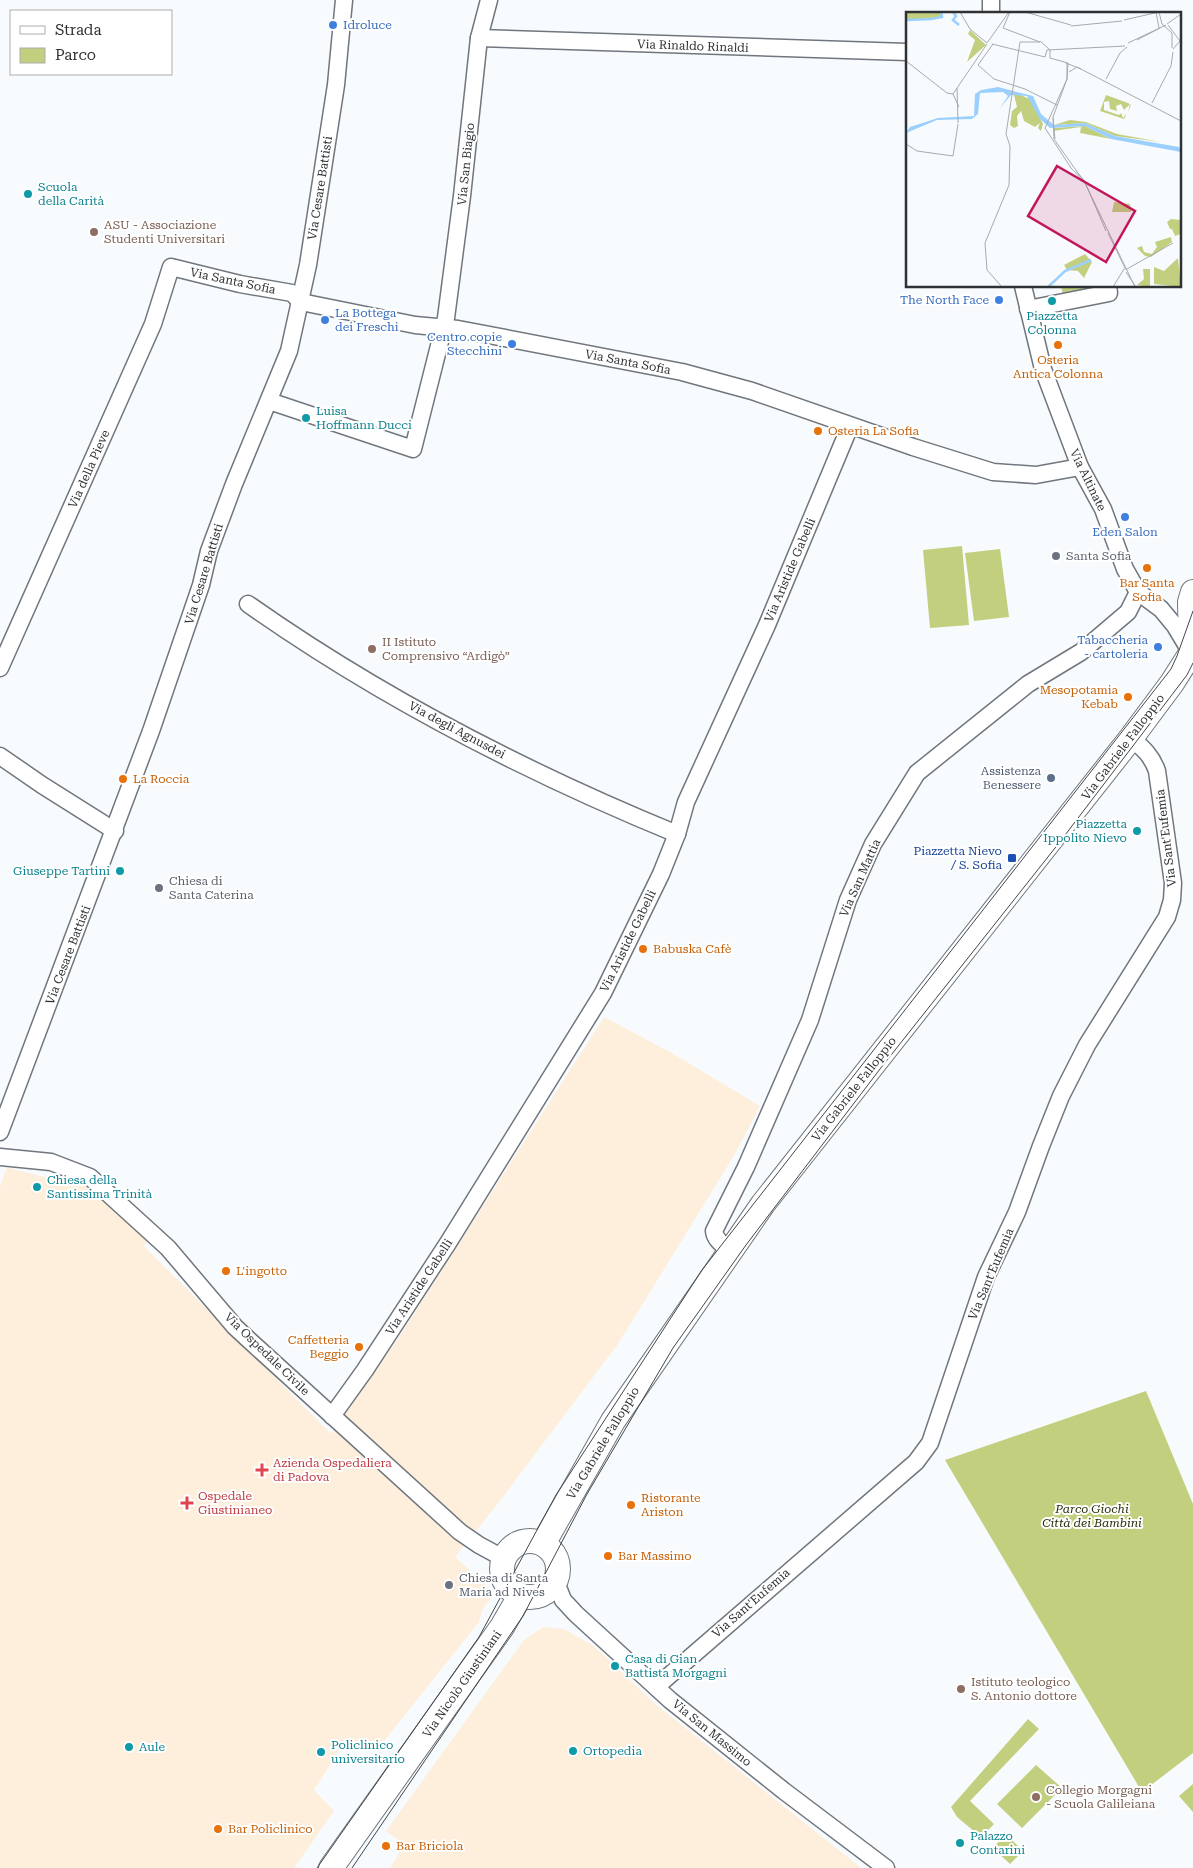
<svg xmlns="http://www.w3.org/2000/svg" width="1193" height="1868" viewBox="0 0 1193 1868" font-family="'Roboto Serif',serif">
<style>
.medical{fill:#feeedc}
.green{fill:#c2cf7f}
.lines{fill:none;stroke-linecap:round;stroke-linejoin:round}
.street-casing{stroke:#70767d;stroke-width:19}
.secondary-casing{stroke:#70767d;stroke-width:26}
.street{stroke:#fff;stroke-width:16}
.secondary{stroke:#fff;stroke-width:24}
.tram{stroke:#44474a;stroke-width:1}
.shop-dot{fill:#3f7fe0;stroke:#fff;stroke-width:2}
.culture-dot{fill:#0f9aa8;stroke:#fff;stroke-width:2}
.education-dot{fill:#8d6e63;stroke:#fff;stroke-width:2}
.food-dot{fill:#e8710a;stroke:#fff;stroke-width:2}
.worship-dot{fill:#6b7280;stroke:#fff;stroke-width:2}
.service-dot{fill:#5c6f8a;stroke:#fff;stroke-width:2}
.transit-dot{fill:#1a4fb4;stroke:#fff;stroke-width:2}
.health-dot{fill:#e0444e;stroke:#fff;stroke-width:2}
.labels{text-anchor:middle;stroke-width:4;stroke-linejoin:round;paint-order:stroke}
.shop-label{font-size:12px;fill:#366cbe;stroke:#fff;text-anchor:end}
.street-label{font-size:12px;fill:#2f3235;stroke:#fff}
.culture-label{font-size:12px;fill:#0d838f;stroke:#fff;text-anchor:start}
.education-label{font-size:12px;fill:#785e54;stroke:#fff;text-anchor:start}
.food-label{font-size:12px;fill:#c56008;stroke:#fff;text-anchor:start}
.worship-label{font-size:12px;fill:#5b616d;stroke:#fff;text-anchor:start}
.service-label{font-size:12px;fill:#4e5e75;stroke:#fff;text-anchor:end}
.transit-label{font-size:12px;fill:#164399;stroke:#fff;text-anchor:end}
.health-label{font-size:12px;fill:#be3a42;stroke:#fff;text-anchor:start}
.park-label{font-size:12px;font-style:italic;fill:#2a2f0c;stroke:#fff}
.inset-river{fill:none;stroke:#9bcffe;stroke-width:2.5}
.inset-road{fill:none;stroke:#a8abae;stroke-width:1}
.view{fill:#c2185b;fill-opacity:0.15;stroke:#c2185b;stroke-width:2.5}
.inset-edge{fill:none;stroke:#2f3235;stroke-width:2.5}
</style>
<rect width="100%" height="100%" fill="#f8fbfe"/>
<g class="medical">
<polygon points="604,1017 670,1052 760,1106 735,1154 618,1344 496,1506 455,1557 494,1593 482,1611 479,1622 384,1741 378,1746 345,1742 314,1790 334,1811 294,1868 0,1868 0,1187 6,1169 9,1168 68,1183 72,1178 105,1200 148,1241 144,1246 331,1434 398,1339"/>
<polygon points="543,1627 564,1629 594,1646 653,1702 861,1868 390,1868 399,1854 400,1841 386,1831 524,1640"/>
</g>
<g class="green">
<polygon points="1061,286 1100,286 1101,290 1064,299"/>
<polygon points="962,546 969,625 930,628 923,550"/>
<polygon points="1000,549 1009,617 974,621 965,553"/>
<polygon points="1146,1391 1193,1504 1193,1753 1142,1792 945,1460"/>
<polygon points="1028,1719 1039,1729 970,1801 994,1824 981,1837 957,1817 951,1807"/>
<polygon points="1036,1765 1062,1788 1022,1828 997,1804"/>
<polygon points="1193,1784 1193,1812 1179,1796"/>
<polygon points="1006,1834 1023,1851 1010,1864 993,1848"/>
</g>
<g class="lines">
<g class="street-casing">
<g id="street">
<polyline points="991,0 991,14"/>
<polyline points="479,38 907,52"/>
<polyline points="1023,286 1043,369 1080,467 1103,509 1125,569 1138,592 1161,609 1175,626 1190,651"/>
<polyline points="1028,309 1109,293 1108,286"/>
<polyline points="269,401 413,449 446,318 462,196 479,38 489,0"/>
<path d="M 248,604 C 380,697 528,773 677,834"/>
<polyline points="0,668 153,324 171,267 240,284 292,293 301,302 415,325 458,329 682,372 752,391 913,447 993,472 1036,475 1080,467"/>
<polyline points="0,756 42,785 115,831"/>
<polyline points="0,1132 151,731 201,585 209,551 234,484 289,351 308,265 336,85 344,0"/>
<polyline points="0,1157 51,1162 90,1177 168,1248 235,1327 249,1340 460,1532 479,1545 503,1558"/>
<path d="M 730,1251 C 723,1245 715,1240 714,1231 L 746,1167 L 810,1020 L 848,900 L 873,844 L 917,773 L 1028,684 L 1081,652 L 1128,612 L 1138,592"/>
<polyline points="332,1416 365,1370 448,1243 603,993 661,874 677,834 686,802 767,625 850,426"/>
<polyline points="556,1582 563,1600 576,1614 670,1700 784,1791 886,1868"/>
<path d="M 656,1687 L 916,1462 L 930,1443 L 986,1277 L 1017,1212 L 1041,1146 L 1061,1096 L 1087,1045 L 1167,917 L 1172,900 L 1173,883 L 1157,771 C 1152,756 1143,748 1131,738"/>
</g>
</g>
<g class="secondary-casing">
<g id="secondary">
<polyline points="1191,652 1190,602 1193,592"/>
<circle cx="530" cy="1569" r="28"/>
<polyline points="543,1544 613,1421 763,1204 1131,738 1172,683 1193,650"/>
<polyline points="331,1868 502,1627 520,1596"/>
</g>
</g>
<use href="#street" class="street"/>
<use href="#secondary" class="secondary"/>
<g class="tram">
<polyline points="317,1868 479,1637 556,1495 702,1270 1171,669 1177,656 1193,611"/>
<polyline points="352,1868 523,1616 587,1494 673,1348 746,1245 880,1069 1059,843 1187,675 1193,663"/>
</g>
</g>
<g class="shop-dot">
<circle cx="333" cy="25" r="5"/>
<circle cx="999" cy="300" r="5"/>
<circle cx="325" cy="320" r="5"/>
<circle cx="512" cy="344" r="5"/>
<circle cx="1125" cy="517" r="5"/>
<circle cx="1158" cy="647" r="5"/>
</g>
<g class="culture-dot">
<circle cx="28" cy="194" r="5"/>
<circle cx="1052" cy="301" r="5"/>
<circle cx="306" cy="418" r="5"/>
<circle cx="1137" cy="831" r="5"/>
<circle cx="120" cy="871" r="5"/>
<circle cx="37" cy="1187" r="5"/>
<circle cx="615" cy="1666" r="5"/>
<circle cx="129" cy="1747" r="5"/>
<circle cx="573" cy="1751" r="5"/>
<circle cx="321" cy="1752" r="5"/>
<circle cx="960" cy="1843" r="5"/>
</g>
<g class="education-dot">
<circle cx="94" cy="232" r="5"/>
<circle cx="372" cy="649" r="5"/>
<circle cx="961" cy="1689" r="5"/>
<circle cx="1036" cy="1797" r="5"/>
</g>
<g class="food-dot">
<circle cx="1058" cy="345" r="5"/>
<circle cx="818" cy="431" r="5"/>
<circle cx="1147" cy="568" r="5"/>
<circle cx="1128" cy="697" r="5"/>
<circle cx="123" cy="779" r="5"/>
<circle cx="643" cy="949" r="5"/>
<circle cx="226" cy="1271" r="5"/>
<circle cx="359" cy="1347" r="5"/>
<circle cx="631" cy="1505" r="5"/>
<circle cx="608" cy="1556" r="5"/>
<circle cx="218" cy="1829" r="5"/>
<circle cx="386" cy="1846" r="5"/>
</g>
<g class="worship-dot">
<circle cx="1056" cy="556" r="5"/>
<circle cx="159" cy="888" r="5"/>
<circle cx="449" cy="1585" r="5"/>
</g>
<circle class="service-dot" cx="1051" cy="778" r="5"/>
<rect class="transit-dot" x="1007" y="853" width="10" height="10" rx="2.5"/>
<g class="health-dot">
<path d="M259.5 1462.5h5v5h5v5h-5v5h-5v-5h-5v-5h5z"/>
<path d="M184.5 1495.5h5v5h5v5h-5v5h-5v-5h-5v-5h5z"/>
</g>
<g class="labels">
<g class="shop-label">
<text x="343" y="29" text-anchor="start">Idroluce</text>
<text x="989" y="304">The North Face</text>
<text x="335" y="317" text-anchor="start">La Bottega<tspan x="335" dy="14">dei Freschi</tspan></text>
<text x="502" y="341">Centro copie<tspan x="502" dy="14">Stecchini</tspan></text>
<text x="1125" y="536" text-anchor="middle">Eden Salon</text>
<text x="1148" y="644">Tabaccheria<tspan x="1148" dy="14">- cartoleria</tspan></text>
</g>
<g class="street-label">
<text transform="translate(693 46) rotate(2)" y="4">Via Rinaldo Rinaldi</text>
<text transform="translate(466 164) rotate(-84)" y="4">Via San Biagio</text>
<text transform="translate(320 188) rotate(-81)" y="4">Via Cesare Battisti</text>
<text transform="translate(233 281) rotate(12)" y="4">Via Santa Sofia</text>
<text transform="translate(628 362) rotate(11)" y="4">Via Santa Sofia</text>
<text transform="translate(89 469) rotate(-66)" y="4">Via della Pieve</text>
<text transform="translate(1088 480) rotate(64)" y="4">Via Altinate</text>
<text transform="translate(790 570) rotate(-67)" y="4">Via Aristide Gabelli</text>
<text transform="translate(204 574) rotate(-73)" y="4">Via Cesare Battisti</text>
<text transform="translate(457 730) rotate(28)" y="4">Via degli Agnusdei</text>
<text transform="translate(1123 747) rotate(-53)" y="4">Via Gabriele Falloppio</text>
<text transform="translate(1166 838) rotate(-97)" y="4">Via Sant'Eufemia</text>
<text transform="translate(860 878) rotate(-66)" y="4">Via San Mattia</text>
<text transform="translate(628 941) rotate(-64)" y="4">Via Aristide Gabelli</text>
<text transform="translate(68 955) rotate(-69)" y="4">Via Cesare Battisti</text>
<text transform="translate(854 1089) rotate(-52)" y="4">Via Gabriele Falloppio</text>
<text transform="translate(991 1274) rotate(-67)" y="4">Via Sant'Eufemia</text>
<text transform="translate(419 1287) rotate(-57)" y="4">Via Aristide Gabelli</text>
<text transform="translate(267 1354) rotate(44)" y="4">Via Ospedale Civile</text>
<text transform="translate(603 1443) rotate(-59)" y="4">Via Gabriele Falloppio</text>
<text transform="translate(751 1603) rotate(-41)" y="4">Via Sant'Eufemia</text>
<text transform="translate(462 1684) rotate(-55)" y="4">Via Nicolò Giustiniani</text>
<text transform="translate(712 1733) rotate(39)" y="4">Via San Massimo</text>
</g>
<g class="culture-label">
<text x="38" y="191">Scuola<tspan x="38" dy="14">della Carità</tspan></text>
<text x="1052" y="320" text-anchor="middle">Piazzetta<tspan x="1052" dy="14">Colonna</tspan></text>
<text x="316" y="415">Luisa<tspan x="316" dy="14">Hoffmann Ducci</tspan></text>
<text x="1127" y="828" text-anchor="end">Piazzetta<tspan x="1127" dy="14">Ippolito Nievo</tspan></text>
<text x="110" y="875" text-anchor="end">Giuseppe Tartini</text>
<text x="47" y="1184">Chiesa della<tspan x="47" dy="14">Santissima Trinità</tspan></text>
<text x="625" y="1663">Casa di Gian<tspan x="625" dy="14">Battista Morgagni</tspan></text>
<text x="331" y="1749">Policlinico<tspan x="331" dy="14">universitario</tspan></text>
<text x="139" y="1751">Aule</text>
<text x="583" y="1755">Ortopedia</text>
<text x="970" y="1840">Palazzo<tspan x="970" dy="14">Contarini</tspan></text>
</g>
<g class="education-label">
<text x="104" y="229">ASU - Associazione<tspan x="104" dy="14">Studenti Universitari</tspan></text>
<text x="382" y="646">II Istituto<tspan x="382" dy="14">Comprensivo “Ardigò”</tspan></text>
<text x="971" y="1686">Istituto teologico<tspan x="971" dy="14">S. Antonio dottore</tspan></text>
<text x="1046" y="1794">Collegio Morgagni<tspan x="1046" dy="14">- Scuola Galileiana</tspan></text>
</g>
<g class="food-label">
<text x="1058" y="364" text-anchor="middle">Osteria<tspan x="1058" dy="14">Antica Colonna</tspan></text>
<text x="828" y="435">Osteria La Sofia</text>
<text x="1147" y="587" text-anchor="middle">Bar Santa<tspan x="1147" dy="14">Sofia</tspan></text>
<text x="1118" y="694" text-anchor="end">Mesopotamia<tspan x="1118" dy="14">Kebab</tspan></text>
<text x="133" y="783">La Roccia</text>
<text x="653" y="953">Babuska Cafè</text>
<text x="236" y="1275">L'ingotto</text>
<text x="349" y="1344" text-anchor="end">Caffetteria<tspan x="349" dy="14">Beggio</tspan></text>
<text x="641" y="1502">Ristorante<tspan x="641" dy="14">Ariston</tspan></text>
<text x="618" y="1560">Bar Massimo</text>
<text x="228" y="1833">Bar Policlinico</text>
<text x="396" y="1850">Bar Briciola</text>
</g>
<g class="worship-label">
<text x="1066" y="560">Santa Sofia</text>
<text x="169" y="885">Chiesa di<tspan x="169" dy="14">Santa Caterina</tspan></text>
<text x="459" y="1582">Chiesa di Santa<tspan x="459" dy="14">Maria ad Nives</tspan></text>
</g>
<g class="service-label">
<text x="1041" y="775">Assistenza<tspan x="1041" dy="14">Benessere</tspan></text>
</g>
<g class="transit-label">
<text x="1002" y="855">Piazzetta Nievo<tspan x="1002" dy="14">/ S. Sofia</tspan></text>
</g>
<g class="health-label">
<text x="273" y="1467">Azienda Ospedaliera<tspan x="273" dy="14">di Padova</tspan></text>
<text x="198" y="1500">Ospedale<tspan x="198" dy="14">Giustinianeo</tspan></text>
</g>
<g class="park-label">
<text x="1092" y="1513">Parco Giochi<tspan x="1092" dy="14">Città dei Bambini</tspan></text>
</g>
</g>
<g transform="translate(906 12)">
<rect width="275" height="275" fill="#f8fbfe"/>
<path d="M 0,0 L 34,0 L 35,5 L 4,8 L 0,7 ZM 64,18 L 80,33 L 61,50 L 69,28 L 62,22 ZM 112,82 L 124,87 L 137,112 L 135,119 L 132,116 L 134,111 L 129,115 L 118,109 L 115,99 L 111,104 L 112,114 L 108,116 L 104,113 L 106,99 L 111,95 L 108,83 ZM 200,83 L 222,91 L 225,93 L 222,100 L 224,92 L 218,98 L 215,92 L 210,94 L 211,99 L 204,97 L 203,89 L 198,90 L 198,98 L 213,103 L 215,101 L 217,106 L 221,101 L 218,107 L 194,99 ZM 164,108 L 180,110 L 211,122 L 255,130 L 209,124 L 179,111 L 148,113 ZM 179,114 L 205,127 L 174,121 L 175,115 L 147,119 L 147,116 ZM 208,190 L 224,192 L 225,200 L 206,200 ZM 265,207 L 275,208 L 275,222 L 269,224 L 266,217 L 264,217 L 261,210 ZM 265,225 L 266,230 L 245,245 L 239,244 L 231,236 L 236,234 L 238,240 L 246,242 L 251,235 L 249,230 ZM 179,242 L 186,250 L 178,266 L 172,259 L 161,258 L 158,253 ZM 272,246 L 275,275 L 248,272 L 248,255 L 258,259 ZM 237,257 L 244,257 L 244,275 L 231,273 L 238,267 Z" fill="#c2cf7f"/>
<path d="M 92,75 L 127,84 L 135,102 L 148,113 L 179,111 L 209,124 L 273,135 L 275,140 L 205,127 L 179,114 L 144,116 L 134,107 L 121,84 L 105,83 L 94,96 L 102,84 L 97,80 L 74,81 L 72,102 L 66,107 L 31,108 L 0,121 L 4,115 L 32,106 L 68,104 L 69,82 L 75,78 Z" fill="#9bcffe"/>
<path class="inset-river" d="M 47,0 L 50,4 L 47,8 L 53,13M 0,8 L 25,7 L 36,5 L 35,0M 142,275 L 159,259 L 185,248"/>
<path class="inset-road" d="M 54,0 L 64,17 L 81,31M 119,0 L 165,13M 250,0 L 253,16M 253,0 L 256,12 L 266,21 L 266,36M 218,8 L 253,0M 261,12 L 275,2M 262,13 L 274,29 L 267,37M 165,14 L 216,9M 231,28 L 254,16M 134,29 L 144,38 L 144,46 L 162,51 L 161,67 L 147,105 L 148,127 L 179,171 L 229,275M 81,31 L 103,0M 222,31 L 260,13M 86,32 L 139,45M 139,45 L 141,38 L 219,34M 0,49 L 41,81 L 47,82M 160,51 L 175,57M 161,51 L 161,67 L 139,116 L 165,156 L 178,170M 72,53 L 88,67 L 119,77 L 151,93M 72,53 L 87,32M 163,60 L 171,55 L 275,109M 200,67 L 214,41 L 221,35M 51,76 L 52,111M 246,91 L 265,54 L 267,40M 53,95 L 47,82 L 81,32M 147,106 L 149,127M 0,132 L 11,139 L 47,144 L 52,112M 170,159 L 178,168 L 200,219M 202,221 L 219,256M 221,257 L 267,231M 220,260 L 230,275M 96,275 L 81,258 L 79,231 L 103,173 L 104,134 L 100,122 L 114,30 L 134,30 L 97,16 L 104,0M 207,275 L 218,257 L 221,257"/>
<path class="view" d="M 151,154 L 229,199 L 200,250 L 122,204 Z"/>
<rect width="275" height="275" class="inset-edge"/>
</g>
<rect x="10" y="10" width="162" height="65" fill="#ffffff" stroke="#acadae"/>
<rect x="20" y="26" width="25" height="8" fill="#ffffff" stroke="#acadae"/>
<text x="55" y="35" font-size="15" fill="#2f3235">Strada</text>
<rect x="20" y="48" width="25" height="15" fill="#c2cf7f" stroke="#acadae"/>
<text x="55" y="60" font-size="15" fill="#2f3235">Parco</text>
</svg>
